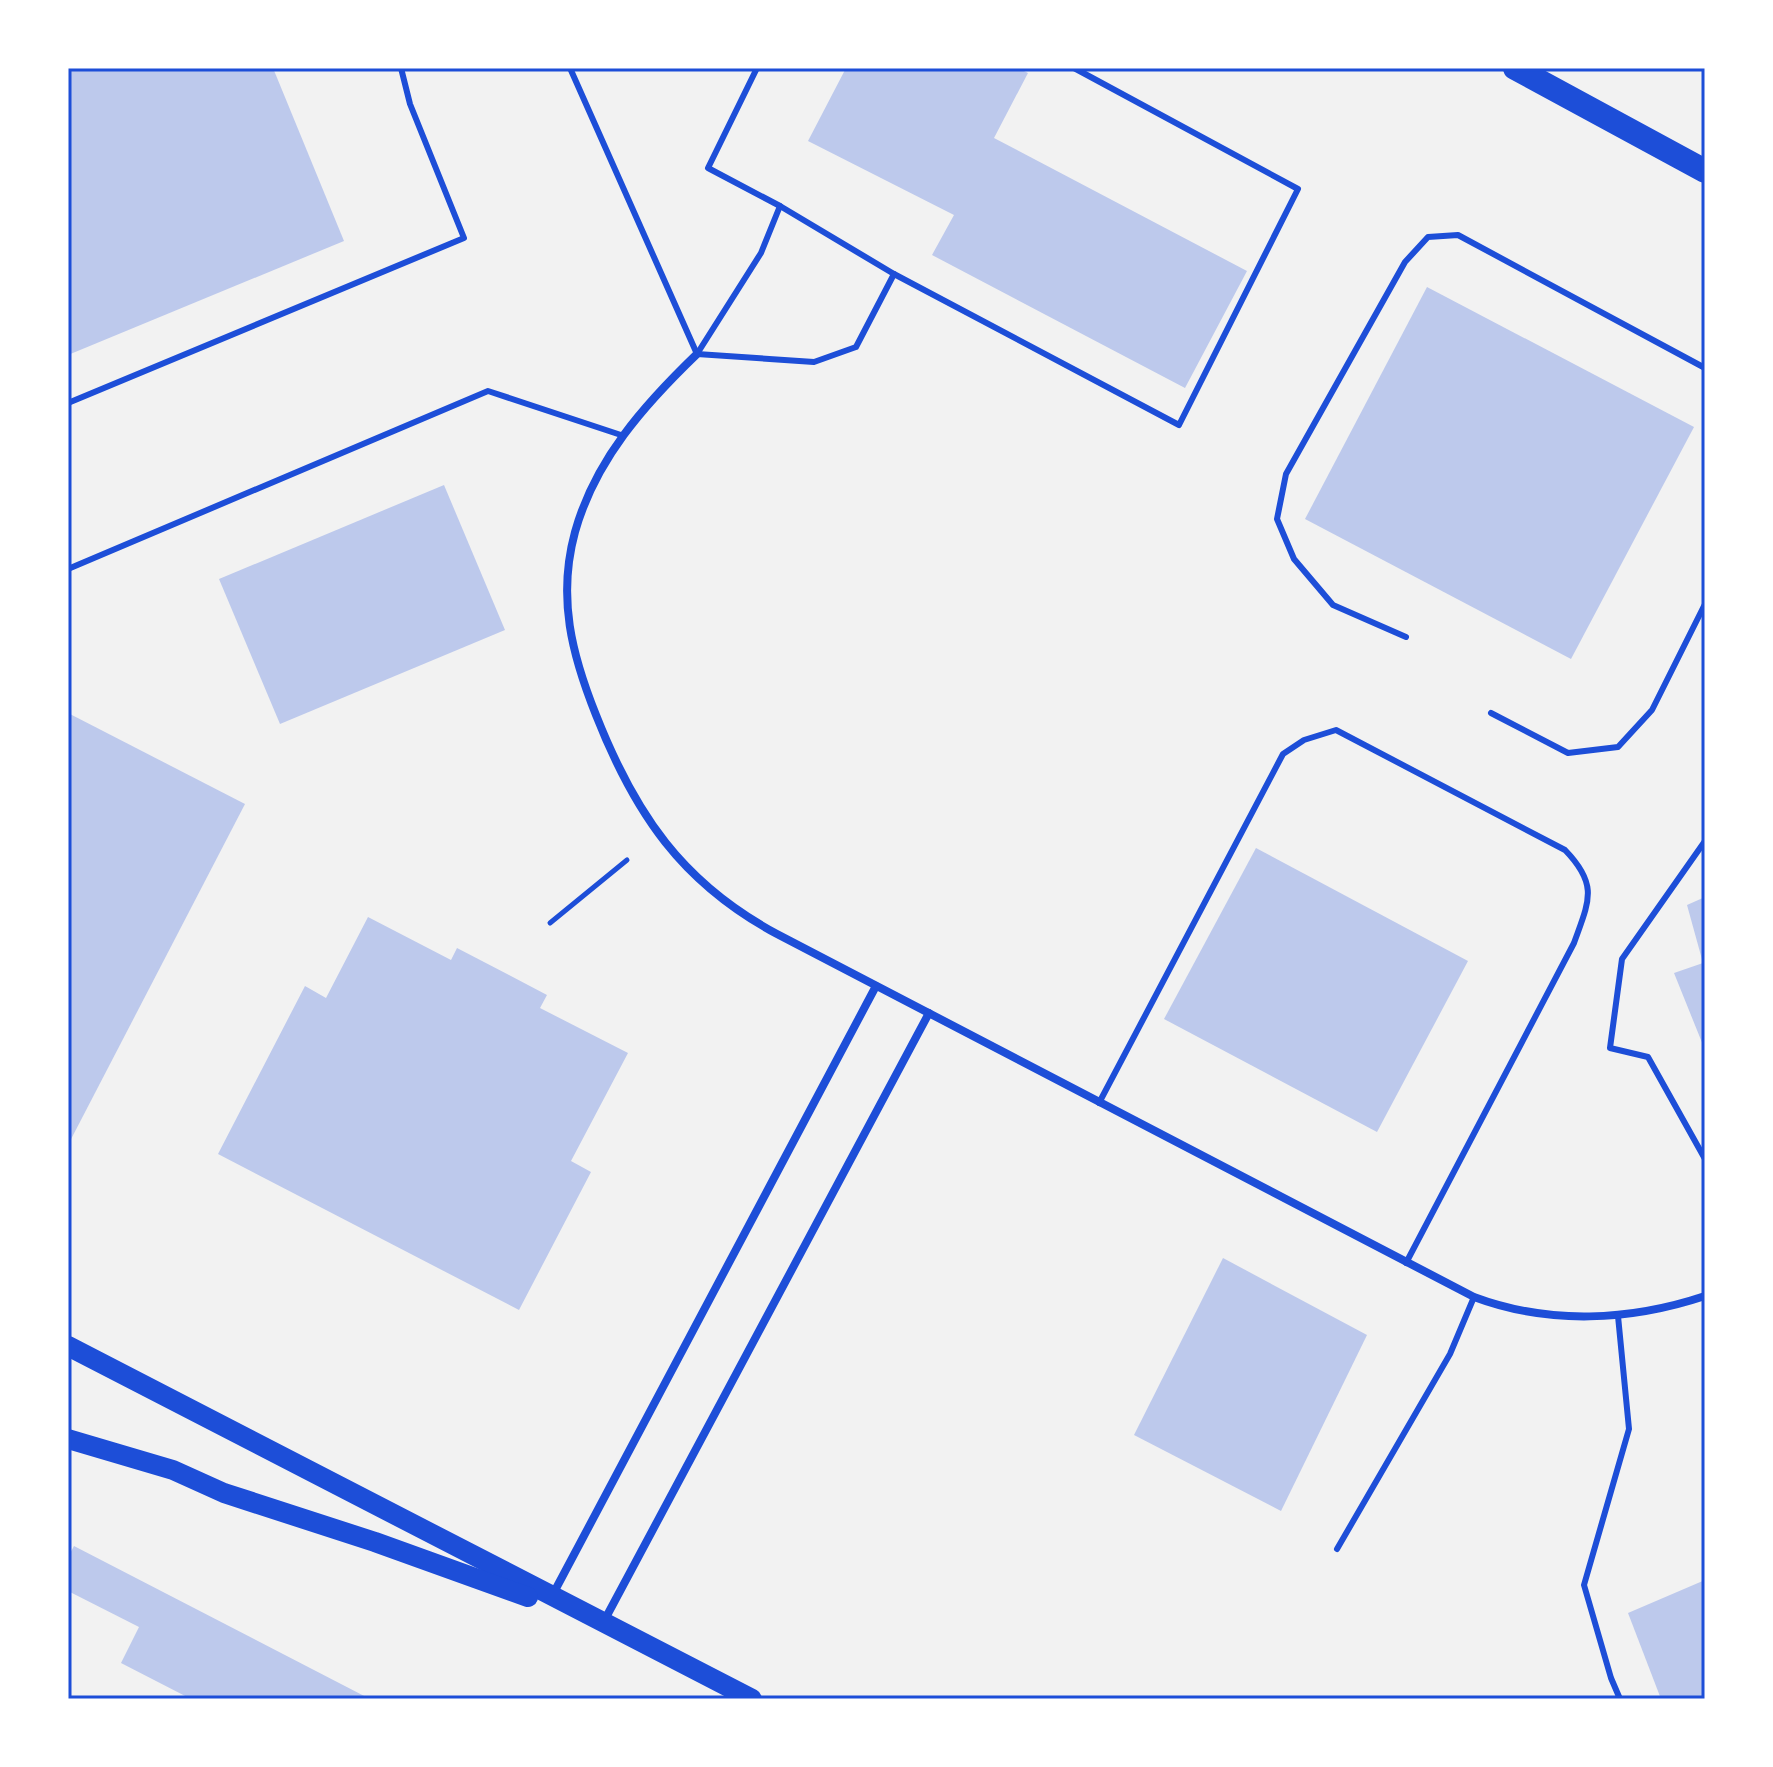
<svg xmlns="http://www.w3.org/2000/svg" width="1773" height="1767" viewBox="0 0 1773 1767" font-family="'DM Sans',sans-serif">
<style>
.building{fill:#bdc9ec}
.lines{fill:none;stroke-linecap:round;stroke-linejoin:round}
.path{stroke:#1d4ed8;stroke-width:5}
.service{stroke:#1d4ed8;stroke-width:6}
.minor{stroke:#1d4ed8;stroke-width:8}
.primary{stroke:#1d4ed8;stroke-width:20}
.motorway{stroke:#1d4ed8;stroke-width:24}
.neatline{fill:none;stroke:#1d4ed8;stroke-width:3}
</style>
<rect width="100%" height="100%" fill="#f2f2f2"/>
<g class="building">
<polygon points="68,68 273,68 344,241 68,355"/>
<polygon points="846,68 1018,68 1028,73 994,138 1247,271 1185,388 932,255 954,215 808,141"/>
<polygon points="1427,287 1694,427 1571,659 1305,519"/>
<polygon points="444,485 505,630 280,724 219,579"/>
<polygon points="68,713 245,804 68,1145"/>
<polygon points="1256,848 1468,961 1377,1132 1164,1019"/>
<polygon points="1705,897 1705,1050 1674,973 1703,963 1687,905"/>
<polygon points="368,917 451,960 457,948 509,975 547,995 540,1008 628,1053 571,1161 591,1172 519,1310 218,1154 305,986 326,998"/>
<polygon points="1223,1258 1367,1335 1281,1511 1134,1435"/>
<polygon points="74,1546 370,1699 191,1699 121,1663 139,1627 68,1591 68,1557"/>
<polygon points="1705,1580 1705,1699 1661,1699 1628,1613"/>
</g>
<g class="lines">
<polyline class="path" points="550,923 627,860"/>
<g class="service">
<polyline points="570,68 697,354"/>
<polyline points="780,206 894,274 1179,425 1298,189 1074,68"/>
<polyline points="697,354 761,253 780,206 708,168 757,68"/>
<polyline points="697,354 814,362 856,347 894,274"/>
<polyline points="68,403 464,238 410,104 401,68"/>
<polyline points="68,569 488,391 621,435"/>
<polyline points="1406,637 1333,605 1294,559 1277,519 1286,474 1405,262 1428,237 1458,235 1705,368"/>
<polyline points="1491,713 1568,753 1618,747 1652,710 1705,604"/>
<polyline points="1705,841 1622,959 1610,1048 1648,1057 1705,1159"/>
<path d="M 1099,1103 L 1283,754 L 1304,740 L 1336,730 L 1565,850 C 1599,885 1589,901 1574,943 L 1406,1263"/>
<polyline points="1618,1316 1629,1429 1584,1585 1611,1678 1620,1699"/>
<polyline points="1337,1549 1450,1354 1474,1297"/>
</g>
<g class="minor">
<path d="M 697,354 C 644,405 595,460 575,532 C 557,598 572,655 596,715 C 635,814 682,883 777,934 L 1474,1297 C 1549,1325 1630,1321 1705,1296"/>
<polyline points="552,1596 876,986"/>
<polyline points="603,1623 929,1013"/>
</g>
<g class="primary">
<polyline points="68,1346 752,1699"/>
<polyline points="68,1439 173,1470 224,1493 375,1542 528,1597"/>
</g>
<polyline class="motorway" points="1515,68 1705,171"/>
</g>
<rect width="1773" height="1767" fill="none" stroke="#ffffff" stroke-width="140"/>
<rect x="70" y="70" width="1633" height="1627" class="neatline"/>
</svg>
